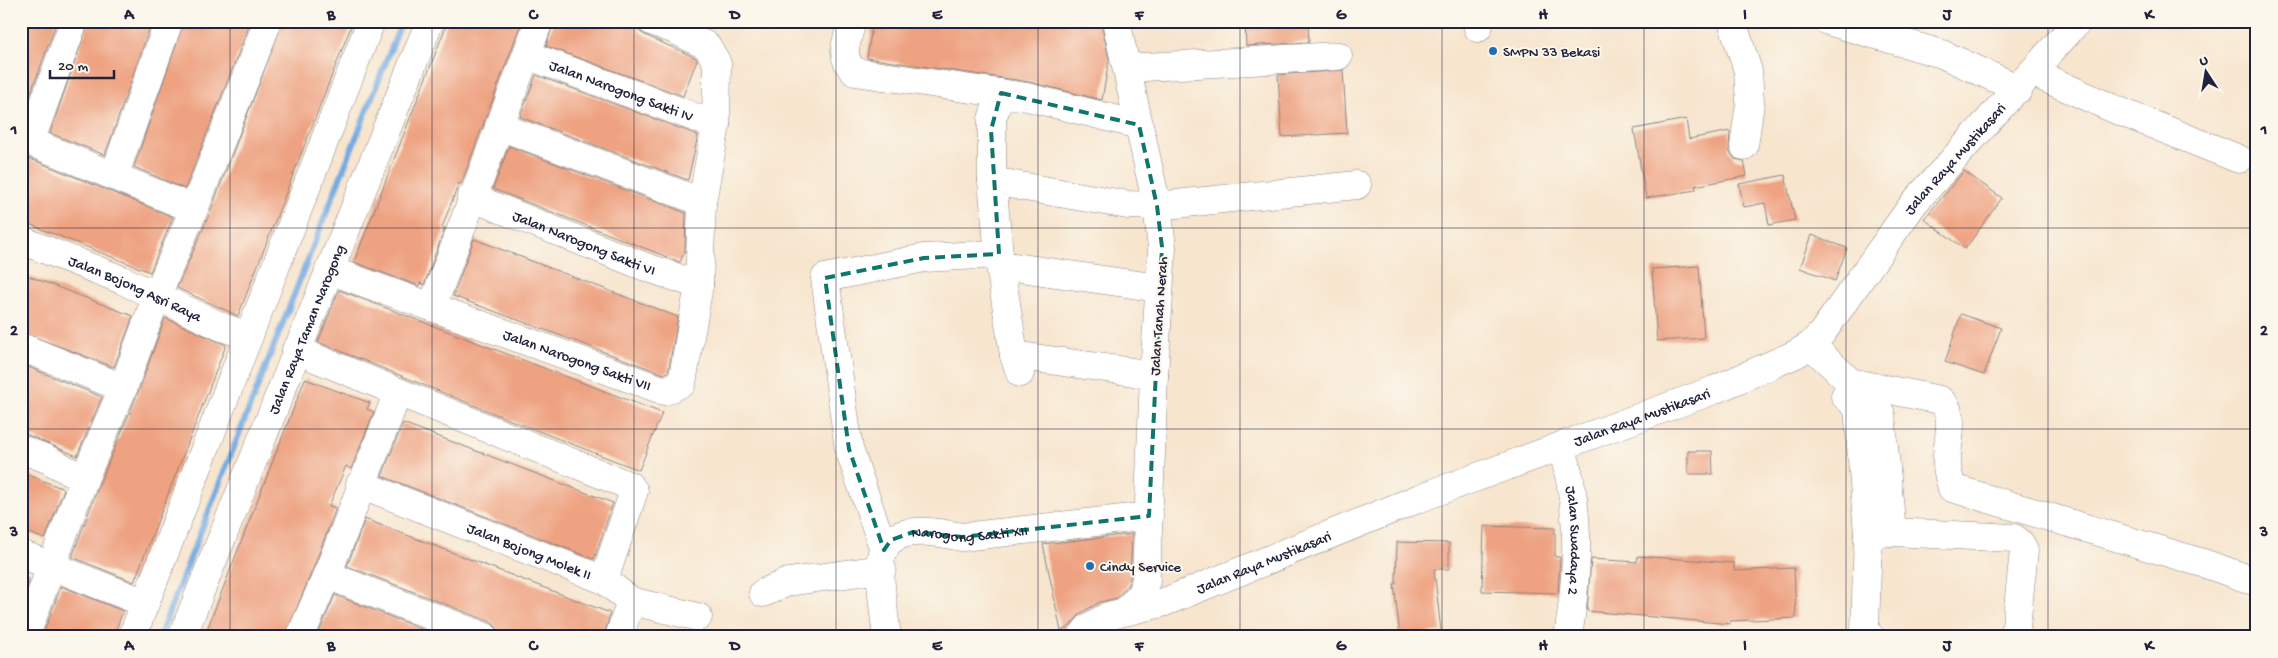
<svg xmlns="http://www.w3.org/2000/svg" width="2278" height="658" viewBox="0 0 2278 658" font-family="'Gochi Hand',sans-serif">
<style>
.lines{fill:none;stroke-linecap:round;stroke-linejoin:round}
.stream{stroke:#74aae2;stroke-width:6}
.building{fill:#eea281}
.minor-casing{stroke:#8c8484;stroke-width:29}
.major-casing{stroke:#8c8484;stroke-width:29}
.minor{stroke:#fff;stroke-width:28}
.major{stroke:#fff;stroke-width:28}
.marked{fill:none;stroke:#0f766e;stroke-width:4;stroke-dasharray:10 6;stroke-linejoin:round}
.grid{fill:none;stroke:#22223b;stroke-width:1;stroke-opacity:0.55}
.poi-dot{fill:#1f6fb2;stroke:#fbf7ec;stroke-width:2}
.labels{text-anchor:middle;stroke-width:4;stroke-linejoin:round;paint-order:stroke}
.poi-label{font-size:15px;fill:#22223b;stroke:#fbf7ec;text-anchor:start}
.street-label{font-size:15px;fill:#22223b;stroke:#fbf7ec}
.neatline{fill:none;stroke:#22223b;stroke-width:2}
.grid-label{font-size:16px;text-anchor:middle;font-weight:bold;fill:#22223b}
</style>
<rect width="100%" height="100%" fill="#fbf7ec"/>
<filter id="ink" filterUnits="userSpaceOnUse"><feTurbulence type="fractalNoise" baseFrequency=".02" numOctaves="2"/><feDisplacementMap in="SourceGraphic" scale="10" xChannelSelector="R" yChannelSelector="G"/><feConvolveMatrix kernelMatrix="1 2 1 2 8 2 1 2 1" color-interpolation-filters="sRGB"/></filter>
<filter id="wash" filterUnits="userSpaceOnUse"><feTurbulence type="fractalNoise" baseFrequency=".0096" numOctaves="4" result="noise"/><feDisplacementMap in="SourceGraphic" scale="20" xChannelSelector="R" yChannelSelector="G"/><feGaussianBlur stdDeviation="1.12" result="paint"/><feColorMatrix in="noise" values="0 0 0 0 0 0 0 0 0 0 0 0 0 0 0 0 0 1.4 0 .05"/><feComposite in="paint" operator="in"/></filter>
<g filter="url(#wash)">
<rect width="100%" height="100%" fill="#f7e5ce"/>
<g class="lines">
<polyline class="stream" points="159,637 402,21"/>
</g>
<g id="blocks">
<g class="building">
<polygon points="21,21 57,21 21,120"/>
<polygon points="89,21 152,21 105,155 50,133"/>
<polygon points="184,21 251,21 185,189 134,167"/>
<polygon points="283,21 353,21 238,316 177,288 209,215"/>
<polygon points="448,21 522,21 461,184 459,183 442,227 445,228 424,285 420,283 419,286 354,262"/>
<polygon points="554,21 629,21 636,24 639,31 645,35 696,58 697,60 683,96 546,46"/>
<polygon points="873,21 1101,21 1109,60 1102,100 1029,82 867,58"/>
<polygon points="1245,21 1308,21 1309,42 1246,46"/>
<polygon points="1343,70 1347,133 1282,137 1278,75"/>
<polygon points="536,75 698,135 688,180 520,117"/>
<polygon points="1686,119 1689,139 1730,131 1729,151 1735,159 1744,161 1747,176 1695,186 1696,190 1646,198 1634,129"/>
<polygon points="509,146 686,213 685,251 680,262 493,189"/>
<polygon points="21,155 173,217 150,272 21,221"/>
<polygon points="1964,171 2002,198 1965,249 1924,219"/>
<polygon points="1785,175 1795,220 1769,225 1765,203 1744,207 1739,184"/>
<polygon points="1812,235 1847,248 1835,281 1800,268"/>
<polygon points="474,239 678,317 668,372 664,374 453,296"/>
<polygon points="1699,266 1704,338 1657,341 1652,269"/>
<polygon points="21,273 133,316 114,367 21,332"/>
<polygon points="339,290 662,413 639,470 510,420 318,342"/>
<polygon points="1961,314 2001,328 1984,375 1945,362"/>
<polygon points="165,318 226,345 134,582 72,557 99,485 138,393"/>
<polygon points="21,364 102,397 77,456 21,432"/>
<polygon points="305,379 370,403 367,409 374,412 351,469 346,466 329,506 336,508 313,569 285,637 204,637"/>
<polygon points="403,423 613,503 594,559 382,476"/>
<polygon points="1688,451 1712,451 1713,474 1688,474"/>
<polygon points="21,472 64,489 45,539 21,530"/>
<polygon points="365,519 610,613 604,637 500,637 497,628 491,622 347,566"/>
<polygon points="1484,526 1555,528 1555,557 1560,557 1558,593 1482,591"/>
<polygon points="1132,534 1130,578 1127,586 1117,598 1100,602 1081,613 1069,627 1061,631 1043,544"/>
<polygon points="1397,542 1449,543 1449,569 1434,569 1441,631 1400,636 1394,584 1396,584"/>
<polygon points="1638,556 1734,563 1734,571 1794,568 1796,618 1730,621 1730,624 1587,611 1591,559 1637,562"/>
<polygon points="21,576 30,580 21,602"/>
<polygon points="61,586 123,611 113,637 42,637"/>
<polygon points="335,595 442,637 317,637"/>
</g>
</g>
</g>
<g filter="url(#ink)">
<use href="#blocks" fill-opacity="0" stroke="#8c8484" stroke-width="1"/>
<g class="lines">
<g class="minor-casing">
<g id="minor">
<path d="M 852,21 C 847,42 838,56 855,72 L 1027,97 L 1139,125"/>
<polyline points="1116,21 1157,206 1162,247 1154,375 1146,581 1141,594 1127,610"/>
<polyline points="1732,21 1748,71 1750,103 1744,146"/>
<polyline points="1828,21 1942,54 2019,89"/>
<polyline points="1478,28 1480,21"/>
<path id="s1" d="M 527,55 L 716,125"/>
<polyline points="1127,68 1338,56"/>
<polyline points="2034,73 2114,109 2239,159"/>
<polyline points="1001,93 992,119 992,181 1000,265 1014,355 1020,373"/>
<polyline points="499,126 702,202"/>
<polyline points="21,138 194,209"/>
<polyline points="30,142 74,21"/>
<polyline points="114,176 169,21"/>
<polyline points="992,181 1128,205 1157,206 1357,185"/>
<path id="s2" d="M 471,197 L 643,266 L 699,285"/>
<path id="s3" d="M 21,240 L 122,280 L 222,327 L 249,336"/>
<polyline points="1000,265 1159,288"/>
<path id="s4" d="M 329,270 L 665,391 L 682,383 L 699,285 L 702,202 L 716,125 L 717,63 L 707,46 L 675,30 L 651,21"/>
<polyline points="432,307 539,21"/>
<path d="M 1811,345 L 1850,382 L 1940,400 C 1959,415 1945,443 1947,464 C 1947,472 1950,480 1952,488 L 2206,564 L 2257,582"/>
<polyline points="21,347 123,388"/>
<polyline points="296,350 398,392"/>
<polyline points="1014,355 1154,375"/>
<polyline points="1845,396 1858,407 1875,410 1881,414 1892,532"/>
<polyline points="1858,407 1868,534 1865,631 1871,637"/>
<path id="s5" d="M 1561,446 C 1582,509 1578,572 1568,637"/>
<polyline points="21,449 47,459 84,479"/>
<path id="s6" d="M 360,484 L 604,580 L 631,601 L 698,617"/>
<polyline points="1868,534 1892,532 2014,538 2020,543 2024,550 2015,637"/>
<polyline points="884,550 849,449 825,278 924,258 999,254"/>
<polyline points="21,554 145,603"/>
<polyline points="327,575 485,637"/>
<polyline points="763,593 788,582 882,569"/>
<polyline points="25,637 84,479 123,388 157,295 194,209 268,21"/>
<polyline points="132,637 371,21"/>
<path id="s7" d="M 182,637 L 430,21"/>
<polyline points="300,637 327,575 398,392 630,486 634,491 604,580"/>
<polyline points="619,637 631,601"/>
<path id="s8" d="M 887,637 C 885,622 877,564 882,553 C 883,550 888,542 891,540 C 909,526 942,533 962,537 L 1149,516"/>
</g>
</g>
<g class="major-casing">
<g id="major">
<path id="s9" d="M 1081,637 L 1089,627 L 1108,616 L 1162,603 L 1420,498 L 1714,390 L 1796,354 L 1811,345 L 1822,333 L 1914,203 L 2078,21"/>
</g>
</g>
<use href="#minor" class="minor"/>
<use href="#major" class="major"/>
</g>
</g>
<path class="marked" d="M 1001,93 L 1139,125 L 1157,206 L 1162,247 L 1149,516 L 962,537 L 913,532 L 891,540 L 884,550 L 849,449 L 825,278 L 924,258 L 999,254 L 991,130 Z"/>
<path class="grid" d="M 230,21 L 230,637M 432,21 L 432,637M 634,21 L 634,637M 836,21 L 836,637M 1038,21 L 1038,637M 1240,21 L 1240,637M 1442,21 L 1442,637M 1644,21 L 1644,637M 1846,21 L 1846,637M 2048,21 L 2048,637M 21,228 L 2257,228M 21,429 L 2257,429"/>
<g class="poi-dot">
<circle cx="1493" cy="51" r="5"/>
<circle cx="1090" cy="566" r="5"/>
</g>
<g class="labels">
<g class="poi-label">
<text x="1503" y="56">SMPN 33 Bekasi</text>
<text x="1100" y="571">Cindy Service</text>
</g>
<g class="street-label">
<text dy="5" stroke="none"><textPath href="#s1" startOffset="101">Jalan Narogong Sakti IV</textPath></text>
<text dy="5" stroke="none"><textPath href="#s9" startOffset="1025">Jalan Raya Mustikasari</textPath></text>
<text dy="5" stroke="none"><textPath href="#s2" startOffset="122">Jalan Narogong Sakti VI</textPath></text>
<text dy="5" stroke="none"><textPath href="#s3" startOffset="124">Jalan Bojong Asri Raya</textPath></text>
<text transform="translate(1158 316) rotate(-86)" y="5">Jalan Tanah Nerah</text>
<text dy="5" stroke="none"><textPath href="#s7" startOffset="332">Jalan Raya Taman Narogong</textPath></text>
<text dy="5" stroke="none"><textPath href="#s4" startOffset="264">Jalan Narogong Sakti VII</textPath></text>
<text dy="5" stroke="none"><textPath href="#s9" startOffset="605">Jalan Raya Mustikasari</textPath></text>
<text dy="5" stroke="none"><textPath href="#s8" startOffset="181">Narogong Sakti XII</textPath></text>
<text dy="5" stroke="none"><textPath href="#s5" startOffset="96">Jalan Swadaya 2</textPath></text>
<text dy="5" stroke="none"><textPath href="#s6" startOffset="182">Jalan Bojong Molek II</textPath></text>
<text dy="5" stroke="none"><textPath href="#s9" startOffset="200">Jalan Raya Mustikasari</textPath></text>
</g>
</g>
<rect width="2278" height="658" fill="none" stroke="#fbf7ec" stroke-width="55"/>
<g transform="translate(2206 72) rotate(348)" stroke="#fbf7ec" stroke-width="4" paint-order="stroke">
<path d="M0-4L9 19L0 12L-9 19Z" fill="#22223b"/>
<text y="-8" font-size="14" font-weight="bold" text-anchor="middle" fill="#22223b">U</text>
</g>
<path d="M50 70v8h64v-8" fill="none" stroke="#22223b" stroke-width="2.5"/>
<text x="58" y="70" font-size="15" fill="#22223b" stroke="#fbf7ec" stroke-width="4" paint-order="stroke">20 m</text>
<rect x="28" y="28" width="2222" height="602" class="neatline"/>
<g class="grid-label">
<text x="129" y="19">A</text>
<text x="331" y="19">B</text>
<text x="533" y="19">C</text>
<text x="735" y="19">D</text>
<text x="937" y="19">E</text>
<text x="1139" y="19">F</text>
<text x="1341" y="19">G</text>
<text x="1543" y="19">H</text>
<text x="1745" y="19">I</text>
<text x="1947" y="19">J</text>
<text x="2149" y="19">K</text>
<text x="14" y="134">1</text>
<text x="2264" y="134">1</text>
<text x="14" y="335">2</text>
<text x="2264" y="335">2</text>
<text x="14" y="536">3</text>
<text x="2264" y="536">3</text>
<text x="129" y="650">A</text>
<text x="331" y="650">B</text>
<text x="533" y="650">C</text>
<text x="735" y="650">D</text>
<text x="937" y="650">E</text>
<text x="1139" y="650">F</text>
<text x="1341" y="650">G</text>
<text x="1543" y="650">H</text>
<text x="1745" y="650">I</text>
<text x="1947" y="650">J</text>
<text x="2149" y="650">K</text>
</g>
</svg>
